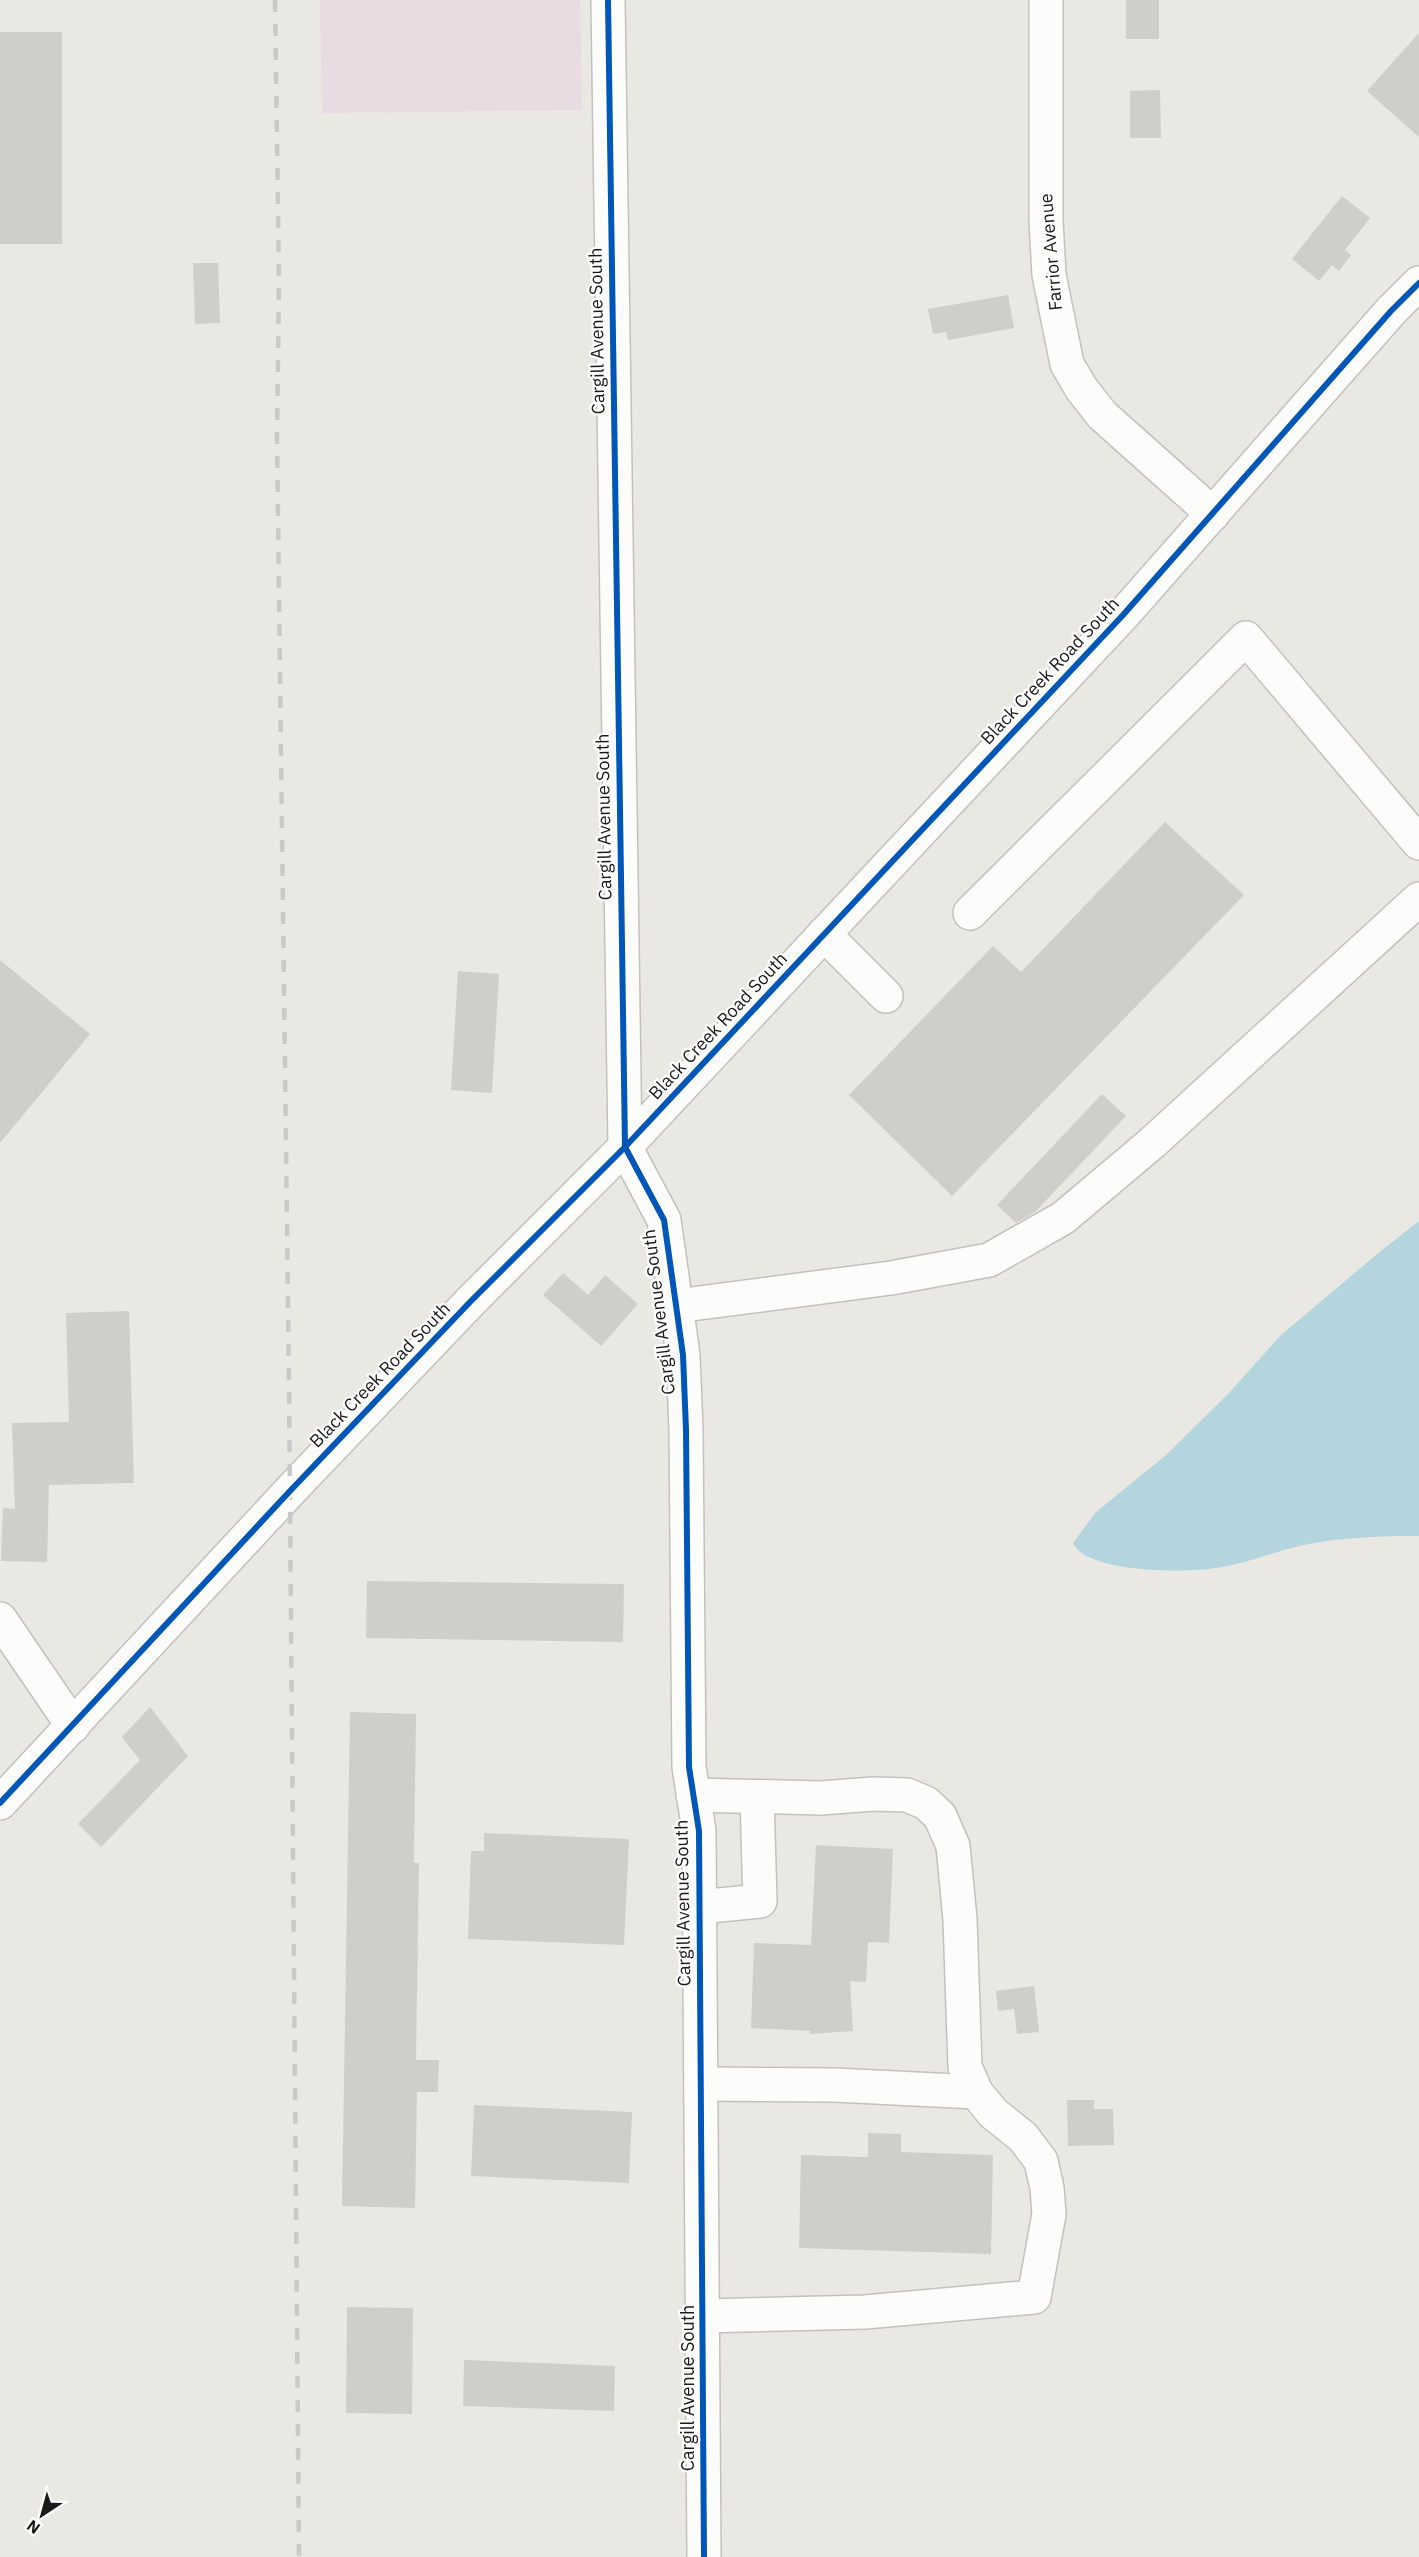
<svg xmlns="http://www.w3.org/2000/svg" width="1419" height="2557" viewBox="0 0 1419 2557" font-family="'IBM Plex Sans',sans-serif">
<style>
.industrial{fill:#e8dbe2}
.water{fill:#b5d5de}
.building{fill:#d0cec9}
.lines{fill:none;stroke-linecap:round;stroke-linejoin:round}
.minor-casing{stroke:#c2c1be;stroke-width:36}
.minor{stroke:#fcfcfb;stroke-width:33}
.rail{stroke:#c9c9c8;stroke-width:4.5;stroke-dasharray:12 12;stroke-linecap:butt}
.cycleway-casing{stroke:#fff;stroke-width:10}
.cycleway{stroke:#0057b8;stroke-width:6}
.labels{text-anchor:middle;stroke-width:4.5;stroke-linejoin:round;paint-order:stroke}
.street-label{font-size:18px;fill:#1a1a1a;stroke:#fff}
</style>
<rect width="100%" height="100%" fill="#eae8e2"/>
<polygon class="industrial" points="320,0 580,0 582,110 322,113"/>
<path class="water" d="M 1419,1221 L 1419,1536 C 1383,1536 1345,1537 1309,1544 C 1278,1550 1248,1563 1216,1568 C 1187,1573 1085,1573 1073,1543 L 1096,1512 L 1165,1456 L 1230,1392 L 1280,1336 L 1377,1254 Z"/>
<g class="building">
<rect x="1126" y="0" width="33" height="39"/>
<rect x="0" y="32" width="62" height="212"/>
<polygon points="1419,33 1419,137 1367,91"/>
<polygon points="1160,90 1161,138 1130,138 1130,91"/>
<polygon points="1342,196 1370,218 1345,250 1351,255 1339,271 1332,265 1319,281 1292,259"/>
<polygon points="193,263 218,263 220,323 195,324"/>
<polygon points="1008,295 1014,328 948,340 946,332 933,334 928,309"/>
<polygon points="1165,822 1244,895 952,1196 849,1095 993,946 1021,972"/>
<polygon points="0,960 90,1034 0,1143"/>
<polygon points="458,971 499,974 492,1093 451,1090"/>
<polygon points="1102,1094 1126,1116 1035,1212 1016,1223 997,1205"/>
<polygon points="563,1273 588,1295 605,1275 638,1304 601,1346 543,1295"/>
<polygon points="129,1311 134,1483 49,1485 47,1562 1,1561 3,1508 15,1509 12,1423 69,1422 66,1313"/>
<polygon points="367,1581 624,1584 623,1642 366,1638"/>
<polygon points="150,1707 188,1756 101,1847 78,1824 140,1760 122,1737"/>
<polygon points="350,1712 416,1714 414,1863 419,1863 416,2060 439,2060 438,2092 417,2092 415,2208 342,2206"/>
<polygon points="484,1833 629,1839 624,1945 468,1939 471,1851 484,1851"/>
<polygon points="816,1845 893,1849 889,1943 868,1942 866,1982 850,1981 853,2031 810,2034 810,2031 751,2028 754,1943 811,1945"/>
<polygon points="1034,1986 1039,2032 1017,2034 1014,2009 998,2011 996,1991"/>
<polygon points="1067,2100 1094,2100 1094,2109 1113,2109 1114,2145 1068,2146"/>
<polygon points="474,2105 632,2112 629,2183 471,2176"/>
<polygon points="868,2133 901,2134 901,2152 993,2155 991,2254 799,2248 801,2155 868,2157"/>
<polygon points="347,2307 413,2308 412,2414 346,2413"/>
<polygon points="464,2360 615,2366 614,2411 463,2406"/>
</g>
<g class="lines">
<g class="minor-casing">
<g id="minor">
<polyline points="608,0 625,1147 664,1220 683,1355 686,1430 689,1767 699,1831 704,2557"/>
<polyline points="1046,0 1046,220 1049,275 1067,364 1081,388 1102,415 1213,514"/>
<polyline points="970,913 1246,638 1419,843"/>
<polyline points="824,934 886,996"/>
<polyline points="676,1306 891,1278 989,1260 1063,1218 1152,1143 1419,899"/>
<polyline points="0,1619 73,1726"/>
<polyline points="693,1795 821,1798 873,1794 907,1795 926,1803 940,1816 953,1846 960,1919 965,2067 976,2092 993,2113 1023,2137 1041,2161 1047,2188 1049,2214 1034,2297 865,2312 702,2316"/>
<polyline points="0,1803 290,1491 470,1302 625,1147 1123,615 1391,311 1419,283"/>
<polyline points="699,1907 760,1901 757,1797"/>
<polyline points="701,2084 835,2085 976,2092"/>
</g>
</g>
<use href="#minor" class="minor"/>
<polyline class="rail" points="275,0 279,281 277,436 289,1382 299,2557"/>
<g class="cycleway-casing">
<g id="cycleway">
<polyline points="608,0 625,1147 664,1220 683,1355 686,1430 689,1767 699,1831 704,2557"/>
<polyline points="0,1803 290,1491 470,1302 625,1147 1123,615 1391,311 1419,283"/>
</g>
</g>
<use href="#cycleway" class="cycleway"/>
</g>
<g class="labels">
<g class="street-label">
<text transform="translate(1051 252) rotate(-95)" y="6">Farrior Avenue</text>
<text transform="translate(597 331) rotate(-91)" y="6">Cargill Avenue South</text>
<text transform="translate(1050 671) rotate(-47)" y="6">Black Creek Road South</text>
<text transform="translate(604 817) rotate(-91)" y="6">Cargill Avenue South</text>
<text transform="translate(718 1026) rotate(-47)" y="6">Black Creek Road South</text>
<text transform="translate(659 1312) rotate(-97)" y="6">Cargill Avenue South</text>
<text transform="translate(380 1375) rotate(-46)" y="6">Black Creek Road South</text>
<text transform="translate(683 1903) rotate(-91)" y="6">Cargill Avenue South</text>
<text transform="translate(688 2388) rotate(-90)" y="6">Cargill Avenue South</text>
</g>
</g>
<g transform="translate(42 2515) rotate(216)" stroke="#ffffff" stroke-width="4.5" paint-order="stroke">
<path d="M0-4.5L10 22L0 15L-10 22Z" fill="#1a1a1a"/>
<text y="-9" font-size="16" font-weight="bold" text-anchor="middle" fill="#1a1a1a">N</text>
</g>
</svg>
